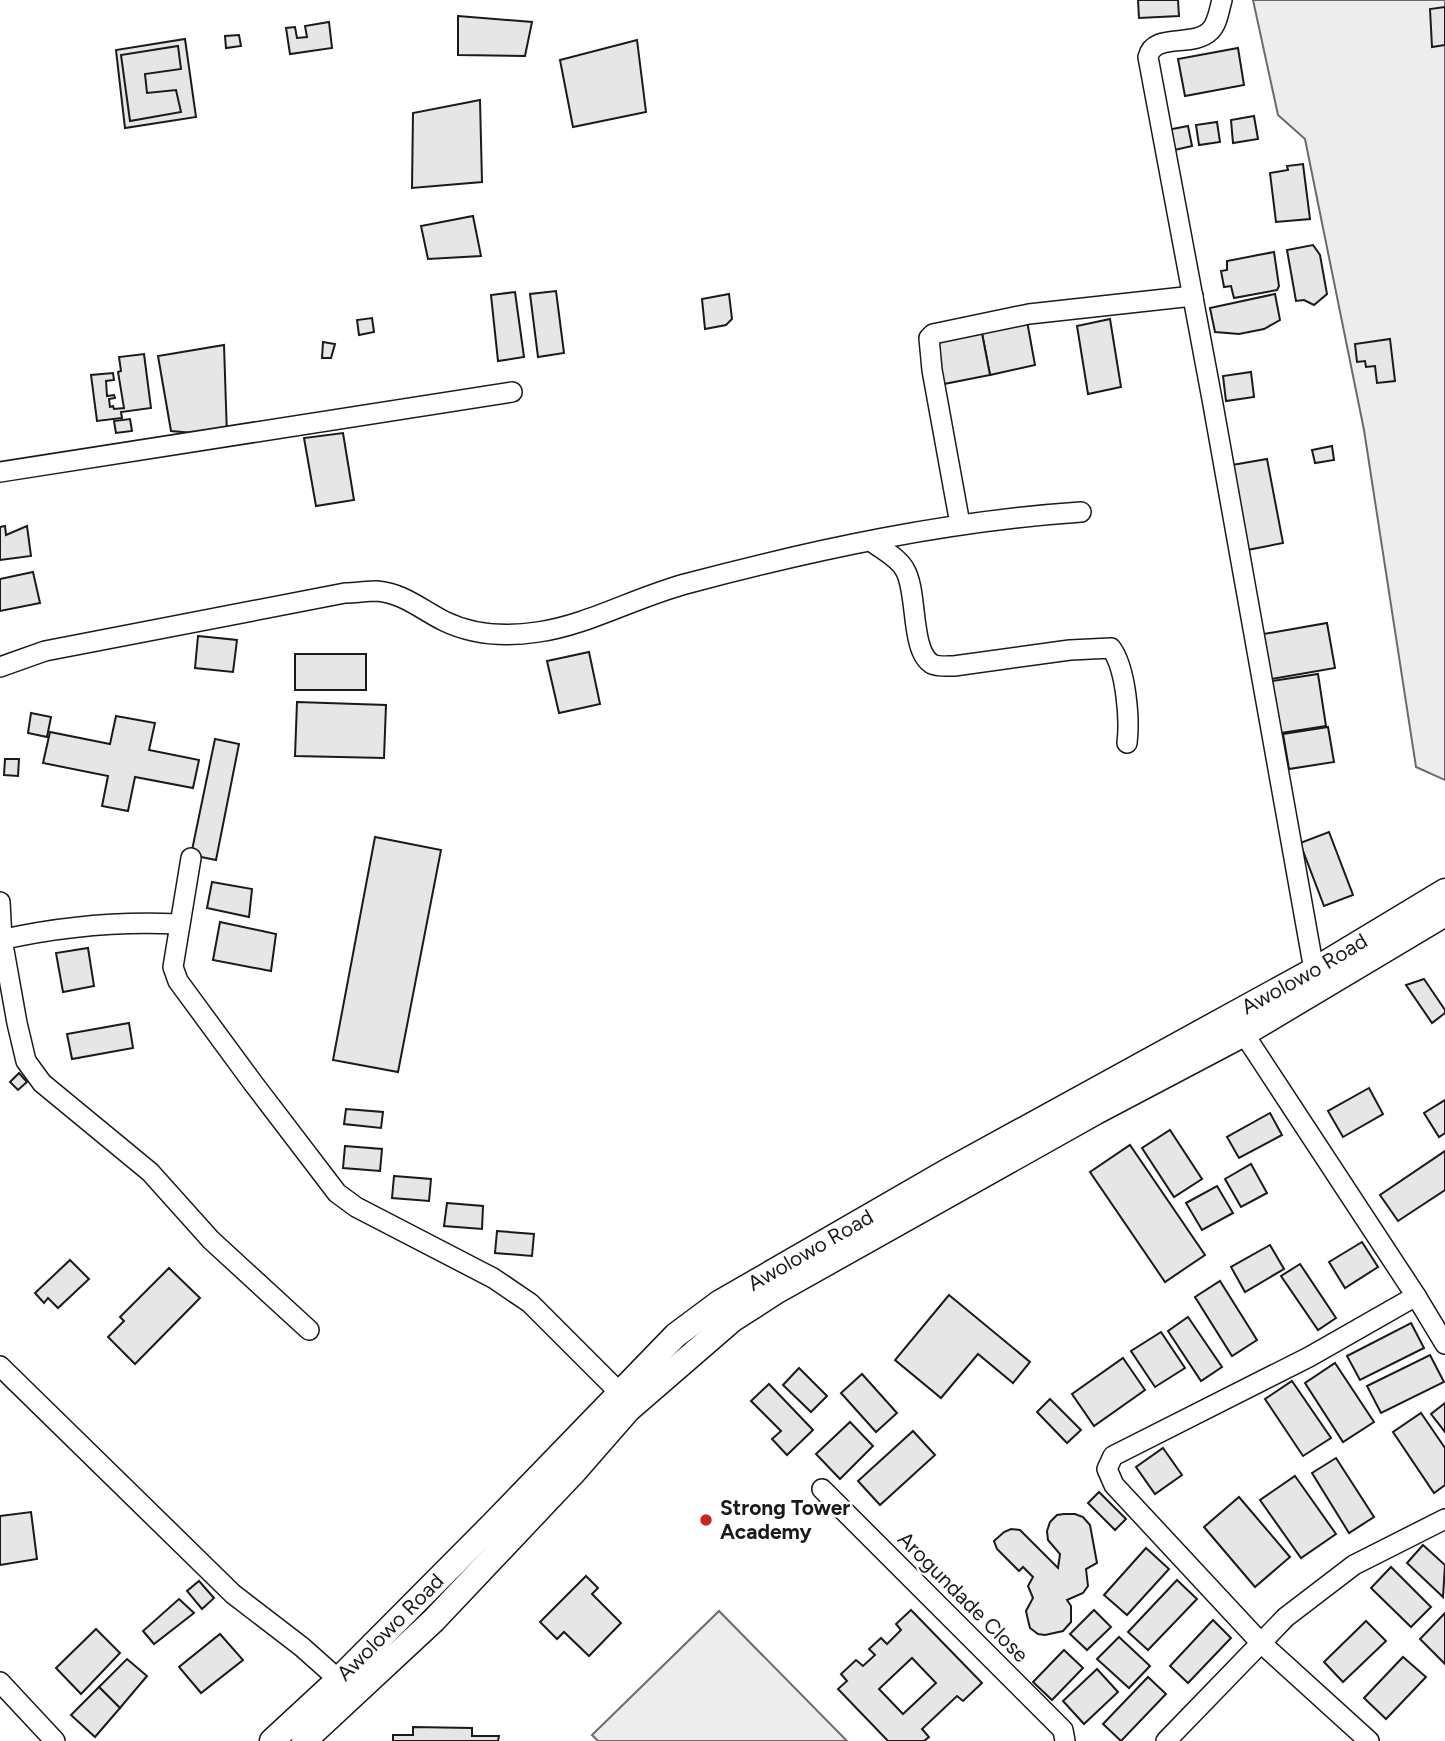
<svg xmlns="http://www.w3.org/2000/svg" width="1445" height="1741" viewBox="0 0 1445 1741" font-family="Figtree,sans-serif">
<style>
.built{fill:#ededed;stroke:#6a6a6a;stroke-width:2}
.building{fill:#e6e6e6;stroke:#1a1a1a;stroke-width:2;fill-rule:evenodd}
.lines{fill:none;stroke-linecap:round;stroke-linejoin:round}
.minor-casing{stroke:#1a1a1a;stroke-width:22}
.major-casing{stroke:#1a1a1a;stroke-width:27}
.minor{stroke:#fff;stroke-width:19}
.major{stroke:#fff;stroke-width:24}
.poi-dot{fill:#c62828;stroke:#fff;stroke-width:2.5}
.labels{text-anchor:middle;stroke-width:5;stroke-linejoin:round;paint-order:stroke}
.street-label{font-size:21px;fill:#1a1a1a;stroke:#fff}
.poi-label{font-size:21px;font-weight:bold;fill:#1a1a1a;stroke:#fff;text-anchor:start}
</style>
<rect width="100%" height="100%" fill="#fff"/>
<g class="built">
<polygon points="1253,0 1445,0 1445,780 1416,767 1364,430 1305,139 1278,115"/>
<polygon points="719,1611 847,1741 598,1741 592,1735"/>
</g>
<g class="building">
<polygon points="1138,0 1178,0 1179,16 1139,18"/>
<polygon points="1445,7 1445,45 1432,47 1430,9"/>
<polygon points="458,16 532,22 525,56 458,55"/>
<polygon points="329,22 332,48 290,54 286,28 295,27 297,38 307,37 305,26"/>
<polygon points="239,35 241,46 226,48 225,36"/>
<polygon points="185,39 196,117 125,128 116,50"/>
<polygon points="637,40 646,112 573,127 560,60"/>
<polygon points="178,46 181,69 145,74 147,93 176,90 181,112 130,121 121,55"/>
<polygon points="1238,48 1244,85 1185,96 1178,59"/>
<polygon points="480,100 482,182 412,188 413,113"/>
<polygon points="1254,116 1258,139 1233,143 1231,120"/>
<polygon points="1217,122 1220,142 1199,145 1196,125"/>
<polygon points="1188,126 1192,146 1170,151 1167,130"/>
<polygon points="1303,164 1310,219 1276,222 1270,173 1288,170 1287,166"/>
<polygon points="473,216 481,256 428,259 421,226"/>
<polygon points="1313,245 1320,255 1327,294 1314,305 1304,300 1296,301 1287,250"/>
<polygon points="1274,252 1279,286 1277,290 1234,298 1231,286 1224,287 1221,271 1227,270 1227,261"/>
<polygon points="556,291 564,353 538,357 530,294"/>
<polygon points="515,292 524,357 498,361 491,295"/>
<polygon points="729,294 732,319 726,325 705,329 702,299"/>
<polygon points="1275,294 1280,320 1264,329 1239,334 1215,332 1210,308"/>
<polygon points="372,318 374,332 359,335 357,320"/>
<polygon points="1110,319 1121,387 1088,394 1077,326"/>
<polygon points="1027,321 1035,365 990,375 981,328"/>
<polygon points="981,328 990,375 944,384 935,337"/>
<polygon points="1390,339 1395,381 1377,383 1375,366 1366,367 1365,361 1357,362 1355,344"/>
<polygon points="323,342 335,344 331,358 322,358"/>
<polygon points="224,345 227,436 171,431 158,356"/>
<polygon points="144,354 151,408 121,412 122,418 97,421 91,375 113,373 114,380 106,381 107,396 114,395 115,398 109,399 110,407 113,406 114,409 124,408 118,372 121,371 119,357"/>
<polygon points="1251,372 1254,397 1226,401 1223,376"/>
<polygon points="130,419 132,431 116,433 114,421"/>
<polygon points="343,433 354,500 316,506 304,438"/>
<polygon points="1332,446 1334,460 1315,463 1312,450"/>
<polygon points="1267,459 1283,543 1242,551 1226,466"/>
<polygon points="5,526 6,535 27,526 31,556 0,560 0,527"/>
<polygon points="33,572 40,603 0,611 0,579"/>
<polygon points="1327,623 1335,668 1266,680 1258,635"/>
<polygon points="198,636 237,640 233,672 195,668"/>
<polygon points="589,652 600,704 559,713 547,661"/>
<rect x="295" y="654" width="71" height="36"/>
<polygon points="1318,674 1326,726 1281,733 1272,681"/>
<polygon points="297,702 386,705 384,758 295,756"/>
<polygon points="31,713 51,717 47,737 28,733"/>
<polygon points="116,716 155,723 149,750 199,760 193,788 135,777 128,811 102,806 108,776 43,763 50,732 110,744"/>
<polygon points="1328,727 1334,762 1289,769 1283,734"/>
<polygon points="215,739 239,744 216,860 191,855"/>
<polygon points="5,759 19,759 18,776 4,775"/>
<polygon points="1329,832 1353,895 1324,906 1300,843"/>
<polygon points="375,837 441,850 398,1072 333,1060"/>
<polygon points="212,882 252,889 249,917 207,908"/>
<polygon points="220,922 276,934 271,971 213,960"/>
<polygon points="88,948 94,986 63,992 56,953"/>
<polygon points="1424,979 1445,1010 1445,1013 1432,1023 1406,985"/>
<polygon points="129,1023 133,1048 72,1059 67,1034"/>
<polygon points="19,1073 27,1082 18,1090 10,1082"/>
<polygon points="1369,1088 1383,1114 1343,1137 1328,1111"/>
<polygon points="1445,1100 1445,1133 1439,1137 1424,1113"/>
<polygon points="346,1109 383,1112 381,1128 344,1124"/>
<polygon points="1270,1113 1282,1135 1239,1158 1227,1137"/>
<polygon points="1170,1130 1202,1179 1174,1197 1142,1148"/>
<polygon points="1130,1145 1205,1255 1165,1282 1090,1172"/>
<polygon points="345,1146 382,1149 380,1171 343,1168"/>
<polygon points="1445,1151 1445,1190 1398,1221 1380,1195"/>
<polygon points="1251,1164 1267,1193 1241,1207 1225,1179"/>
<polygon points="394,1176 431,1179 429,1201 392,1198"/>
<polygon points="1217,1186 1233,1213 1202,1230 1186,1203"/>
<polygon points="447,1203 483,1206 482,1229 444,1226"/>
<polygon points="497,1231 534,1234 532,1256 495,1253"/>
<polygon points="1362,1242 1378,1267 1345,1288 1329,1262"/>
<polygon points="1270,1245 1284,1269 1245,1292 1231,1267"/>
<polygon points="70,1260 89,1279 58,1308 48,1298 44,1303 35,1293"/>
<polygon points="1300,1264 1336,1318 1318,1330 1281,1276"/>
<polygon points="169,1268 200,1298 135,1364 108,1337 124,1321 120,1317"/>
<polygon points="1220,1281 1257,1340 1232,1356 1195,1297"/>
<polygon points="949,1295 1030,1362 1013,1383 978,1354 941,1398 895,1360"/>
<polygon points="1188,1317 1222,1367 1201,1381 1168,1331"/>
<polygon points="1411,1323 1424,1348 1360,1380 1347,1356"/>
<polygon points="1161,1332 1185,1368 1155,1387 1131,1351"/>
<polygon points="1430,1355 1444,1382 1381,1413 1367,1386"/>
<polygon points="1123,1358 1145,1390 1094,1426 1072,1394"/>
<polygon points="1335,1363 1374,1422 1343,1442 1305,1383"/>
<polygon points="799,1368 827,1396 811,1412 783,1385"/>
<polygon points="862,1374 897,1413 876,1432 841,1393"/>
<polygon points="1292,1381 1331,1438 1303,1456 1265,1399"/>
<polygon points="769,1384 813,1430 787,1455 772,1439 781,1431 751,1401"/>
<polygon points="1050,1399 1081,1430 1067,1443 1037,1412"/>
<polygon points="1445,1403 1445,1432 1431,1414"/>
<polygon points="1421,1413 1445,1448 1445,1485 1434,1493 1393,1432"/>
<polygon points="850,1422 873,1446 840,1479 816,1454"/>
<polygon points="913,1431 935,1455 880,1505 858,1481"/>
<polygon points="1163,1448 1182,1475 1155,1494 1136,1467"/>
<polygon points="1336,1458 1374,1517 1349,1533 1312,1473"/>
<polygon points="1295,1476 1336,1534 1301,1558 1260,1500"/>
<polygon points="1099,1492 1126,1519 1115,1530 1088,1503"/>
<polygon points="1239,1497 1290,1557 1255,1587 1204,1527"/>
<polygon points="31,1512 37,1559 0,1565 0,1516"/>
<polygon points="1064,1514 1075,1514 1083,1517 1090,1525 1097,1563 1086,1569 1088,1586 1083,1593 1067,1600 1071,1606 1071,1622 1063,1631 1045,1635 1038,1634 1030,1628 1028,1620 1026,1611 1033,1598 1028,1586 1033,1577 1023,1567 1019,1571 997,1549 994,1541 1004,1532 1011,1529 1020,1530 1058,1568 1060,1554 1048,1540 1047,1531 1050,1522 1057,1515"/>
<polygon points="1423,1545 1445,1565 1443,1597 1407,1563"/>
<polygon points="1146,1548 1169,1569 1127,1615 1104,1595"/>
<polygon points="1391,1567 1431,1607 1411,1627 1371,1588"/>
<polygon points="586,1576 598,1588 592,1594 621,1623 589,1656 564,1632 557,1639 540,1622"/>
<polygon points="1177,1580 1197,1599 1148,1650 1128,1632"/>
<polygon points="199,1581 214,1598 202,1609 187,1591"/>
<polygon points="179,1599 194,1613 154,1644 143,1631"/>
<path d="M 911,1610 L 982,1683 L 963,1701 L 957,1696 L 922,1729 L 929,1737 L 924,1741 L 888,1741 L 838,1689 L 847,1681 L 841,1674 L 856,1660 L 863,1666 L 875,1655 L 869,1649 L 881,1638 L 887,1644 L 901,1630 L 896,1624 ZM 912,1658 L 936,1683 L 903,1714 L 879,1689 Z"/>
<polygon points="1094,1610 1111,1627 1087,1650 1070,1634"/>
<polygon points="1445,1613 1445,1664 1420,1639"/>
<polygon points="1213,1620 1231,1638 1188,1683 1170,1666"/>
<polygon points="1366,1621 1386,1641 1343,1682 1324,1662"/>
<polygon points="96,1629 120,1653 81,1694 56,1668"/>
<polygon points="220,1634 243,1660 201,1693 179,1667"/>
<polygon points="1119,1637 1150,1666 1129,1688 1097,1659"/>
<polygon points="1064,1650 1083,1668 1052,1700 1033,1682"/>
<polygon points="1403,1657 1426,1677 1386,1719 1364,1698"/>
<polygon points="127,1659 147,1676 120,1708 99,1687"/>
<polygon points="1097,1669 1118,1692 1084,1724 1063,1701"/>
<polygon points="1148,1677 1166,1694 1121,1741 1103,1724"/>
<polygon points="99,1687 120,1708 95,1737 71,1715"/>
<polygon points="413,1727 472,1728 472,1736 499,1736 498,1741 393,1741 393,1735 413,1735"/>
</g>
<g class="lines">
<g class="minor-casing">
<g id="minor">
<path d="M 1222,0 C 1219,10 1218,23 1210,31 C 1193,48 1154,32 1148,57 L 1212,399 L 1314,970"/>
<polyline points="0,472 512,392"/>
<polyline points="960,524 932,370 929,338 933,334 1029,314 1193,296"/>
<path d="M 871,541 C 882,550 898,557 905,570 C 918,592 910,651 932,664 C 938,667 946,666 954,666 L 1070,650 L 1111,648 C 1126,668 1130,719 1127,743"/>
<path d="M 0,667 L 45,651 L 345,593 C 355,593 367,591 377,591 C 403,593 422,610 444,621 C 473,635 506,637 538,632 C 588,625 638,596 689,583 C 817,549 948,521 1081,512"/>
<polyline points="191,858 173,967 178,981 253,1083 337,1193 356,1207 493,1278 530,1303 619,1392"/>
<polyline points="0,902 2,939 17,1023 26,1061 42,1083 150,1172 211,1240 309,1330"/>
<path d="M 0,940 C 58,927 119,921 178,924"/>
<polyline points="1244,1034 1416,1296 1445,1344"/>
<polyline points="0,1366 233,1594 302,1647 348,1688"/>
<polyline points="822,1489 1063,1730 1065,1741"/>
<polyline points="0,1682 55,1741"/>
<polyline points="1166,1741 1286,1617 1354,1565 1445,1519"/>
<polyline points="1369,1741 1260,1642 1114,1485 1107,1469 1113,1456 1309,1357 1416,1296"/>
</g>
</g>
<g class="major-casing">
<g id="major">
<path id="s1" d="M 272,1741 L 339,1679 L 493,1524 L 676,1335 L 719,1303 L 946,1172 L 1314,970 L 1445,891"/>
<polyline points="304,1741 434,1620 573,1473 628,1410 732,1320 777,1291 1096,1112 1244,1034 1445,914"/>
</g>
</g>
<use href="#minor" class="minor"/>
<use href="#major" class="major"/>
</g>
<circle class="poi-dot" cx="706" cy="1520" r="7"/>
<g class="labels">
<g class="street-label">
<text dy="7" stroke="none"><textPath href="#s1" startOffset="1298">Awolowo Road</textPath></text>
<text dy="7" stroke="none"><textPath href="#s1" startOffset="732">Awolowo Road</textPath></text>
<text transform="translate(963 1597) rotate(45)" y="7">Arogundade Close</text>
<text dy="7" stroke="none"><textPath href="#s1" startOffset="164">Awolowo Road</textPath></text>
</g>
<g class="poi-label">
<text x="720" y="1515">Strong Tower<tspan x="720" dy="24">Academy</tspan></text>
</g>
</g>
</svg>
